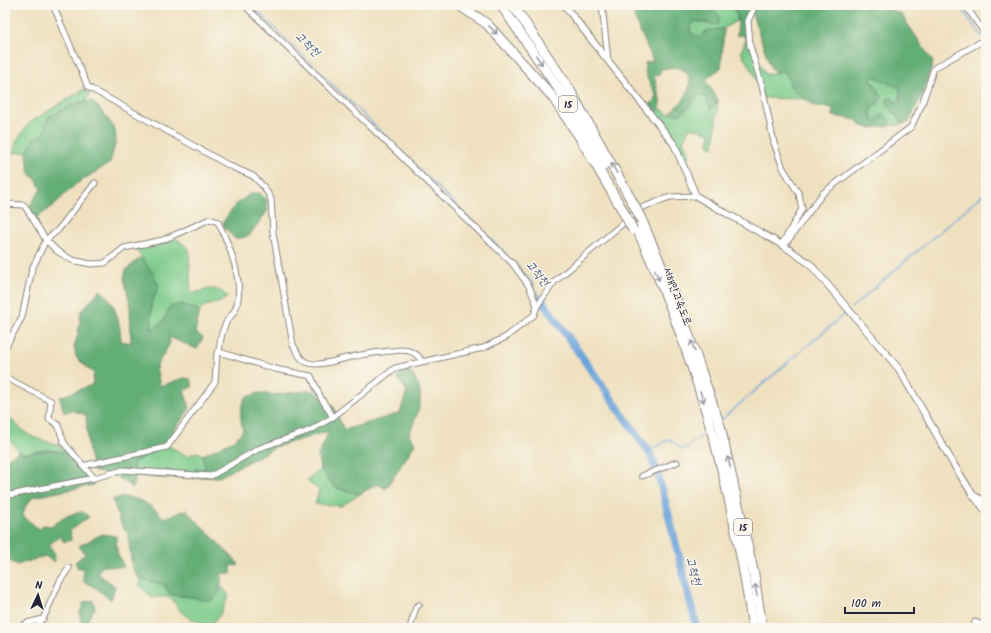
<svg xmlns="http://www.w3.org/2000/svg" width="991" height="633" viewBox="0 0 991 633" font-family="Kalam,'Poor Story',sans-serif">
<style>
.green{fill:#7bca8b;stroke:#4e7663}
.forest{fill:#64ae77;stroke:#436859}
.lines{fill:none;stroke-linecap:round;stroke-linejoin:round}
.stream{stroke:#6da4db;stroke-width:1.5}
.river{stroke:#6da4db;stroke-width:8}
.minor-casing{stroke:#88827e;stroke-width:7}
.tertiary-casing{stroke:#88827e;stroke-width:8}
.motorway-casing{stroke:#88827e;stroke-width:11}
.minor{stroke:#fff;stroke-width:5}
.tertiary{stroke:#fff;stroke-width:6}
.motorway{stroke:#fff;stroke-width:9}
.motorway-bridge-casing{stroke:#88827e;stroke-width:11;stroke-linecap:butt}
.motorway-bridge{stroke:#fff;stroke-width:9}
.oneway{stroke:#9c9ca7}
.labels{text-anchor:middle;stroke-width:3;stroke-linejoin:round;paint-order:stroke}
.shield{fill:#fbf7ec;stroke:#636270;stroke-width:1}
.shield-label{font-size:10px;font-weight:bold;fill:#22223b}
.street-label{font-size:11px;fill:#22223b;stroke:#fbf7ec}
.water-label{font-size:12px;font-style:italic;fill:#40567b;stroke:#fbf7ec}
</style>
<rect width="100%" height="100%" fill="#fbf7ec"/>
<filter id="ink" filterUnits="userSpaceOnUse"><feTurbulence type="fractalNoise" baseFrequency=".025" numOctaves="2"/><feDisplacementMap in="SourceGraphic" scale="8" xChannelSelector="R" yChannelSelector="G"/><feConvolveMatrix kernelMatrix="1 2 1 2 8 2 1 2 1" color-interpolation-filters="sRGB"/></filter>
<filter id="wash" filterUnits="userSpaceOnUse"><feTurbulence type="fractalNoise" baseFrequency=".012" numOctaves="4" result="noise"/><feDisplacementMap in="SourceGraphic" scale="16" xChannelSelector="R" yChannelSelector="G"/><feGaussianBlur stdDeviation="0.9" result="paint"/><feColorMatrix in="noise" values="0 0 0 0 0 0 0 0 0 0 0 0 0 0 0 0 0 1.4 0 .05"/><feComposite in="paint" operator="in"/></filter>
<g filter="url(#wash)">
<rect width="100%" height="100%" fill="#efe1c0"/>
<g class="green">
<polygon points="711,5 733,5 738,20 721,30 715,30 699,38 690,32 690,27 696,21 712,25 714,9"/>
<polygon points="746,39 766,75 775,72 785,71 793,90 806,99 763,98 754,74 741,52"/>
<polygon points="873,76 900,88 900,102 895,102 888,105 903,124 888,126 890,120 883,114 876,120 873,120 871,115 872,107 877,104 878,89 871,80"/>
<polygon points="84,89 90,94 85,102 79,102 48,117 44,133 33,140 27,152 13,153 17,140 29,123"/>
<polygon points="700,95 706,97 711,110 718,100 714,147 709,146 710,133 690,127 683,141 690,155 685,159 679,146 654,111 660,108 668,114 685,111 691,102"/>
<path d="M 176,238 L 189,249 L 191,294 C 207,290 215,284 228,297 L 218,303 L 204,306 L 200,311 L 182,304 L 152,331 L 151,304 L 159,286 L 136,249 L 155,246 Z"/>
<path d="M 7,416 C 14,422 21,430 29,435 C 41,442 58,441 67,452 L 46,450 L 24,454 L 19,451 L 5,435 L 5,418 Z"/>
<polygon points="165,444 187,456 198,452 203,455 205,469 197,477 157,478 136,475 132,463"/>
<polygon points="320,469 336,488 360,494 341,506 315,504 319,490 307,481"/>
<path d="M 139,578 L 165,585 L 169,594 C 177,596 184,596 192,597 C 207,599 213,605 222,587 L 229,595 C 223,606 220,622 207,625 C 200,622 192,620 186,616 C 171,604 177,593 152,598 L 140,586 Z"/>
</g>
<g class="forest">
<path d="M 632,5 L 711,5 L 720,18 L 717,25 L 696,21 L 690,27 L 690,32 L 699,38 L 707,30 L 724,29 L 721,68 L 708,77 L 706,81 L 718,100 L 711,110 L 706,97 L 700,95 C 692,101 688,110 679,115 L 671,113 C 674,106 681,105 684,99 C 690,90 694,74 681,69 C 675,66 667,68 661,69 L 659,75 L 654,76 L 660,99 L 660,108 L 654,111 L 650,104 L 654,101 L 656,95 C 650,85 644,75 645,63 L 653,61 L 635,19 Z"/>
<polygon points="733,5 880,5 901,14 933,62 924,90 909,122 903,124 888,105 887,99 892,98 895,102 900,102 900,88 873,76 871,80 882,97 877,104 872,107 871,115 873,120 876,120 883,114 891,120 888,126 870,128 862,126 856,120 833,116 833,108 816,107 798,94 793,90 785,71 775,72 771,68 750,8 745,17 746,39 742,35 737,36 738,16 735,13"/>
<path d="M 92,101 C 98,107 113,123 115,131 C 118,141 112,154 110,163 L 76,184 L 53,206 L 35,219 L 29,207 L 41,189 L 37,181 L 29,172 L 27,152 L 33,140 L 44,133 L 48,117 L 79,102 Z"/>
<polygon points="252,193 260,193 266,199 268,210 249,236 235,239 224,227 223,222 235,205"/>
<path d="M 141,257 L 153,273 L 159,286 L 151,304 L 152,330 L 164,320 L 170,307 L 182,304 L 200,311 L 195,332 L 203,338 L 197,349 L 169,337 L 170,343 L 156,367 L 160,386 L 184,378 L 190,379 L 193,386 L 184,391 L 190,408 L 165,444 L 133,463 L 136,475 L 133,488 L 117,477 L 93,471 L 88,446 L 86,415 L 71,410 L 64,413 L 60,397 L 92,385 L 94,374 L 76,357 L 74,347 L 78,334 L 81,311 L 100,290 C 116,302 120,322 121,341 L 131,343 L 130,304 L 124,278 L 126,270 Z"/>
<path d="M 409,370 C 428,394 420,408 409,434 L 415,444 L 386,489 L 377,484 L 360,494 L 336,488 L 320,469 L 318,456 L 329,431 L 276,447 L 219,477 L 197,477 L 195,469 L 205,469 L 203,455 L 236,439 L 243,430 C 240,418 239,408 246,397 L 259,393 L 273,395 L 313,390 L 334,407 L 344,430 L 400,413 L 407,391 L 397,377 Z"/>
<path d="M 46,450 L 67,452 L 94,485 L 33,497 L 25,507 L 23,516 L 40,530 L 43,525 L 52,526 C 62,519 71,512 83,512 L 89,517 L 70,531 L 71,540 L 64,542 L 60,536 L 49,545 L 55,554 L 54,562 L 45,556 L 17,565 L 5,558 L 5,460 L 19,451 L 24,454 Z"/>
<path d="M 121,497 C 140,497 151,505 164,518 L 186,510 L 238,563 L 238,566 L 231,565 L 231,574 L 222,573 C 221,585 220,603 204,600 C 200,600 197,598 194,597 C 186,596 177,596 169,594 L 165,585 L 139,578 L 132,568 L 128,534 C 119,526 118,511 112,500 Z"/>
<polygon points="102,534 116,536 117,552 124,567 103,566 97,573 115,586 111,600 96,588 83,581 83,568 78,568 75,562 85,554 79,546"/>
<polygon points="93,600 95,608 88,619 91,628 81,628 80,613 84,602"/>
</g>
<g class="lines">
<g class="stream">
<polyline points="251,5 506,254"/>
<polyline points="959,5 984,39"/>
<polyline points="515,263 532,283 541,299"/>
<polyline points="851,308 986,192"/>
<polyline points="721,420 848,311"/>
<polyline points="649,451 669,439 683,450 709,430"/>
</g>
<polyline class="river" points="541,299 651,455 661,485 697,628"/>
</g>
</g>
<g filter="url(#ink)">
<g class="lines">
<g class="minor-casing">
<g id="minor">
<path d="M 53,5 L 88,87 L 230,166 L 253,176 L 264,187 L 271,199 L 273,233 L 293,345 C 297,351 299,359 306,362 C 317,368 339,359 351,357 C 367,353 384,352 401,350 C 409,350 417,353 421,360"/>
<polyline points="244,5 512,263 529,286 537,306"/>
<polyline points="602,5 608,60"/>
<polyline points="755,5 748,21 750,46 762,86 774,143 783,168 799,194 802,209 782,244"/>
<polyline points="965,5 986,35"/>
<path d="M 95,183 L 58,230 L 46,240 L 57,251 L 72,260 L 91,264 L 105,263 L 124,248 L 163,240 L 210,219 L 218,222 C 229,244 246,285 235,310 C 233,315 228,318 226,323 C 221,332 220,342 219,352 L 275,369 L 311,376 L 321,398 L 333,417"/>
<polyline points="5,204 24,205 46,240 32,269 22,317 5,348"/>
<polyline points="784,246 823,193 911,127 922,104 934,68 986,39"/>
<polyline points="5,377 51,401 49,419 58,425 64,443 94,478"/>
<polyline points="82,466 167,447 215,382 217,353"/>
<polyline points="642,476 677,462"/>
<polyline points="973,495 986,501"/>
<polyline points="5,496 94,478 123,470 211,476 260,448 311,430 333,417 395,368 483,348 506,337 534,315 537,306 555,281 641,208 670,197 696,196"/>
<polyline points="39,620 41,628"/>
<polyline points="18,628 27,623 43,619 60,581 69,568"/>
<polyline points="410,628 416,607 419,605"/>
<polyline points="973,628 975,622 986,626"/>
</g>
</g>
<g class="tertiary-casing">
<polyline id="tertiary" points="564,5 674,144 696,196 784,246 810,264 899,369 954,465 973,495 986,511"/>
</g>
<g class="motorway-casing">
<g id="motorway">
<polyline points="501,5 562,94 603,166"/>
<polyline points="513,5 568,87 633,203"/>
<polyline points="462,7 487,24 551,95 579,136 623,211"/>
<polyline points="642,221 679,307 720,426 754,575 762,628"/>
<path d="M 636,227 C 696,353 733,490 753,628"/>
</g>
</g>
<use href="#minor" class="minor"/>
<use href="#tertiary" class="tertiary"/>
<use href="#motorway" class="motorway"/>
<g class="motorway-bridge-casing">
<g id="motorway-bridge">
<polyline points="633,203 642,221"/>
<polyline points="623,211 633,230"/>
</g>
</g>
<use href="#motorway-bridge" class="motorway-bridge"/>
</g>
<defs><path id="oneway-shaft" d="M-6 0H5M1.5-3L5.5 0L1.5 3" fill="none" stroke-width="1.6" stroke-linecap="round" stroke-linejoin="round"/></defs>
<g class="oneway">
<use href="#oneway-shaft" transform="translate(493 30) rotate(46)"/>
<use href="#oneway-shaft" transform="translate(539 60) rotate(56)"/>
<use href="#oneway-shaft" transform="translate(614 168) rotate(-118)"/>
<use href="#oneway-shaft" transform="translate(657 275) rotate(68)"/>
<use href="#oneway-shaft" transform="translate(693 346) rotate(-109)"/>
<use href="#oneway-shaft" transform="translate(702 397) rotate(71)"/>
<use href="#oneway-shaft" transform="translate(729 462) rotate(-104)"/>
<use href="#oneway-shaft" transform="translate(756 590) rotate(-99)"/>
</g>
</g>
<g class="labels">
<g class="shield">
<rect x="559" y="96" width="18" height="16" rx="3"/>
<rect x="734" y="519" width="18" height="16" rx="3"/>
</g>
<g class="shield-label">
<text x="568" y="108">15</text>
<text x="743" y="531">15</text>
</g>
<g class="street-label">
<text transform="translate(678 296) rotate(69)" y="4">서해안고속도로</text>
</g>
<g class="water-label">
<text transform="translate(308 44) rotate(44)" y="4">고척천</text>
<text transform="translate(538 273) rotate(50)" y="4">고척천</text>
<text transform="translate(694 571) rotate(75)" y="4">고척천</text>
</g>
</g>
<rect width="991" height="633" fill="none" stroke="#fbf7ec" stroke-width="20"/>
<g transform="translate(38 595) rotate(4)" stroke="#fbf7ec" stroke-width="3" paint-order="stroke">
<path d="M0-3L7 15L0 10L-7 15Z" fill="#22223b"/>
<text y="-6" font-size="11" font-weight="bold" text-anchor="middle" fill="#22223b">N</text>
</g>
<path d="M845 607v6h69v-6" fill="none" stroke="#22223b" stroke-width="2"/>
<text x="851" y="607" font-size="12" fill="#22223b" stroke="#fbf7ec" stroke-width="3" paint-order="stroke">100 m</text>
</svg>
